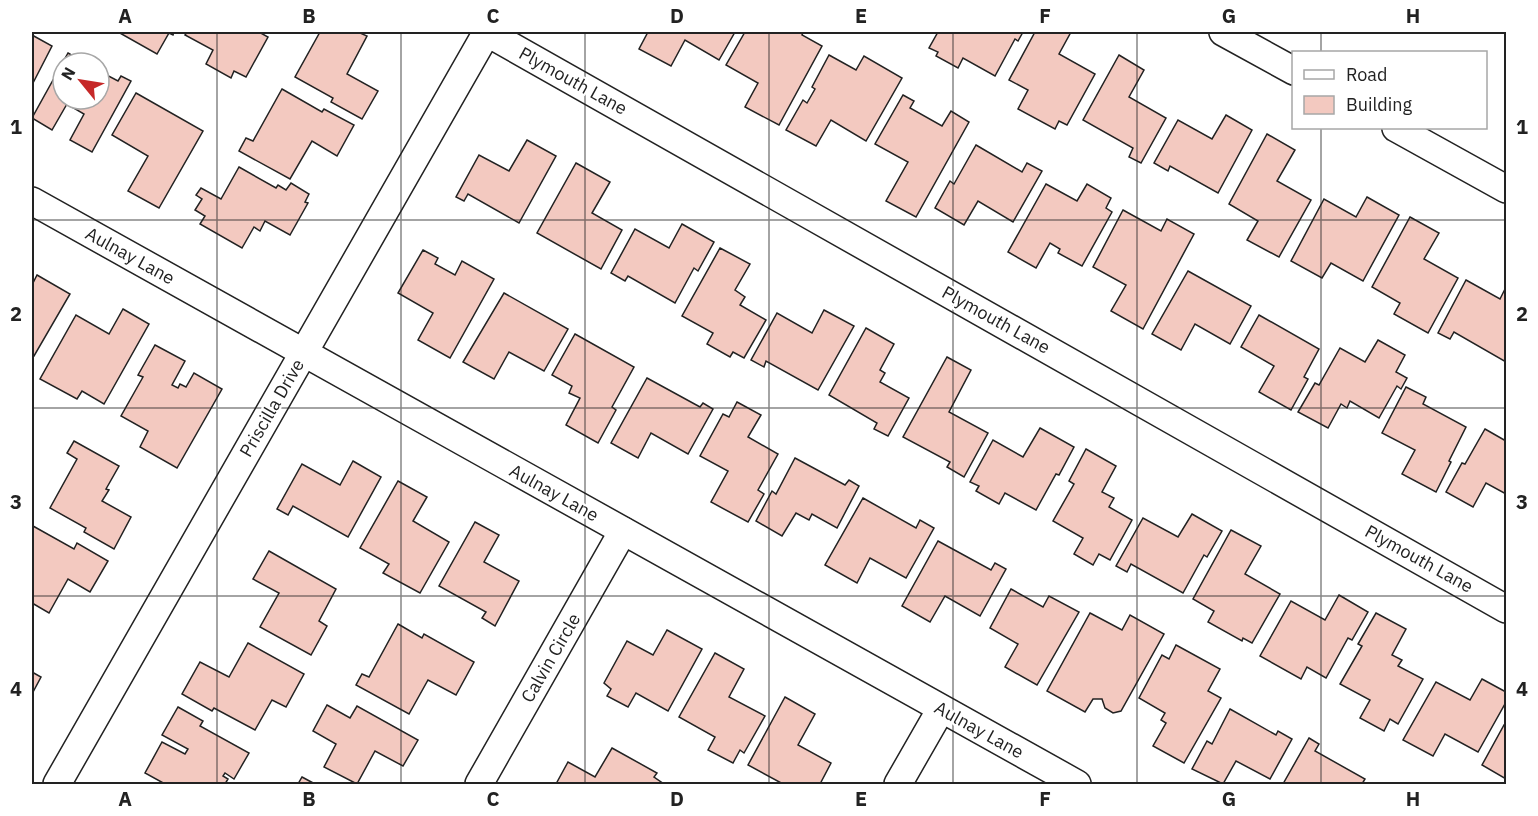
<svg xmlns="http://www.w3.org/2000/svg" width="1538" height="816" viewBox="0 0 1538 816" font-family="'IBM Plex Sans',sans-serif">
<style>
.building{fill:#f3c9c0;stroke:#222;stroke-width:1.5}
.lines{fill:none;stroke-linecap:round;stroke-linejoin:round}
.minor-casing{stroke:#222;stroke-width:30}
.minor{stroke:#fff;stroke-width:27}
.grid{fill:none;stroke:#222;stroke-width:1.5;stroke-opacity:0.55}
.labels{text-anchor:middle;stroke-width:4.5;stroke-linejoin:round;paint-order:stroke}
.street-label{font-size:18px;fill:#222;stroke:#fff}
.neatline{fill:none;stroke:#222;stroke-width:2}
.grid-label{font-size:20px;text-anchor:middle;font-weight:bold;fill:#222}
</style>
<rect width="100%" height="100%" fill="#fff"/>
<g class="building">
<polygon points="118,32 174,32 173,35 169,33 157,54"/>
<polygon points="187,32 259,32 268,37 246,77 234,71 231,78 206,64 213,50 185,35"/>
<polygon points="320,32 358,32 367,36 347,74 378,91 362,119 331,102 333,98 295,77"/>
<polygon points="648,32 735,32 719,60 685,40 671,66 639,49"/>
<polygon points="745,32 803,32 802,35 822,46 779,125 745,107 758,83 726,65"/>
<polygon points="938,32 1023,32 1018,41 1015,39 995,76 963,58 958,68 936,56 938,52 929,48"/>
<polygon points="1035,32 1071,32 1059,54 1095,74 1067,125 1059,121 1055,129 1018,109 1028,90 1009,80"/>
<polygon points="32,35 52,46 32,85"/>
<polygon points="68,53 85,63 63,63 63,99 99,99 99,71 118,81 121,76 131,81 92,152 70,140 84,114 67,104 52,130 32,118"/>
<polygon points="829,55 856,70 864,56 902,78 866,141 831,120 816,146 786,130 803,100 807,103 815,89 812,87"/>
<polygon points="1119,55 1144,70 1129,97 1166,118 1141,163 1129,157 1133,148 1083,120"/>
<polygon points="282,89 322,112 324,109 354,125 337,156 312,141 290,179 239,151 246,138 253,141"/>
<polygon points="136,93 203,131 159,208 128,191 148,156 112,135"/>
<polygon points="903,95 914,101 910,108 942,126 951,111 969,122 916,217 886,201 908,162 875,144"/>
<polygon points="1226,115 1252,130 1218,193 1170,166 1168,171 1154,163 1178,120 1212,139"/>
<polygon points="1267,134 1295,150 1277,181 1311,200 1279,257 1247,240 1258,221 1229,204"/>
<polygon points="527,140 556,156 519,223 468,194 464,201 456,197 479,155 509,171"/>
<polygon points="976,145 1022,172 1027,163 1042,171 1013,222 978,201 964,225 935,208 950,181 954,184"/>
<polygon points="576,163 610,182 592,213 622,230 601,269 537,233"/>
<polygon points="239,167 276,188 278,185 286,190 291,183 309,194 305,202 308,203 290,235 265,221 260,231 254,227 242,248 200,224 205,216 195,210 202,199 196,195 201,188 221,199"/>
<polygon points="1046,184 1077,201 1087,184 1111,198 1106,208 1112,212 1082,266 1058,253 1060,249 1050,243 1036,268 1008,252"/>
<polygon points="1367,197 1399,215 1363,281 1331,263 1322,278 1291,261 1324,199 1356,217"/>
<polygon points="1123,210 1161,231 1167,219 1194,234 1143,329 1111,311 1126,285 1093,267"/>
<polygon points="1410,217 1439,233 1424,259 1458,278 1428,333 1394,314 1400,303 1372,287"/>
<polygon points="682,224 714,242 698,271 694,268 675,303 628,276 625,281 611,273 635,229 669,248"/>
<polygon points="720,248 750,264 735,290 745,297 740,305 766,320 744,358 733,352 730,357 707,344 713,333 682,316"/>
<polygon points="423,250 438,258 435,264 455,275 462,261 494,279 450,358 418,340 433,313 398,293"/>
<polygon points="1188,271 1251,306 1230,344 1195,324 1181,350 1152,334"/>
<polygon points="37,275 70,294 34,356 32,355 32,285"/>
<polygon points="1466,280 1500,299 1506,287 1506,362 1454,332 1450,339 1438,333"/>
<polygon points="504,293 568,329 544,371 509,352 494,379 463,362"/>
<polygon points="123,309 149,324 104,404 82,391 77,399 40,379 76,315 109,334"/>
<polygon points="824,310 854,326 818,390 766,361 764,367 751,360 777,313 812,333"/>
<polygon points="1259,315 1319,349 1304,377 1308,379 1291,410 1259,392 1274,366 1241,347"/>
<polygon points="866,328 894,344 880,370 885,373 880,382 909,398 888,436 874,429 877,423 829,395"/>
<polygon points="575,334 634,367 612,407 616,410 598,443 566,425 580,398 569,393 572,386 552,375"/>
<polygon points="1378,340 1405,355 1396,372 1407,378 1401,389 1397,386 1379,418 1350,401 1347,408 1341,404 1328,428 1298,412 1315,383 1319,385 1340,348 1365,362"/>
<polygon points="155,345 185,361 172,385 178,388 180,384 186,387 194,373 222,389 177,468 140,447 148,431 121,416 143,377 138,375"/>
<polygon points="947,357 971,370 949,412 988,433 964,477 947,467 950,462 903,437"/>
<polygon points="647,378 700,407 703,403 713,409 688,454 651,433 638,458 611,443"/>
<polygon points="1406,387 1426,397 1423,404 1466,427 1449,461 1451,462 1436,492 1402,474 1415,450 1382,433"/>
<polygon points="737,402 761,415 748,437 778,454 758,490 764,494 748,522 711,502 728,471 700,456 723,414 729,417"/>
<polygon points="1040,428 1074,447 1059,475 1056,474 1036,510 1005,493 999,504 976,491 979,486 970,482 993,440 1023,457"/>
<polygon points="1485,429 1506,441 1506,494 1486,483 1473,507 1446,492 1462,463 1465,464"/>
<polygon points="74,441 119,466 106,489 109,490 102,501 131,517 114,549 84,532 86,528 50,508 77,459 67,453"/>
<polygon points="1086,449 1116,466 1102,492 1114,498 1109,507 1132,520 1110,560 1099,554 1093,565 1074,554 1083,538 1053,521 1074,484 1069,481"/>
<polygon points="795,458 845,485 849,480 859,486 837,528 812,514 809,520 796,513 782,536 756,521 772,491 776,494"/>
<polygon points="353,461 381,477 348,537 293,506 288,515 277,509 302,464 340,485"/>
<polygon points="398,481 427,497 413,521 449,542 420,593 383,573 389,564 360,548"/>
<polygon points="863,498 916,528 920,520 934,528 906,578 870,558 857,583 825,565"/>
<polygon points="1192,514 1222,531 1207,557 1204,555 1183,593 1131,564 1127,572 1116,566 1143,518 1178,537"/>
<polygon points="475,522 499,535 484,562 519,581 495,626 482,618 486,612 439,586"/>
<polygon points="33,526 74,549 77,543 108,561 90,592 68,579 49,613 32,603 32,530"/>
<polygon points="1231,530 1261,546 1245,574 1280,594 1252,643 1243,638 1242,641 1208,622 1214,611 1193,599"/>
<polygon points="938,541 991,570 995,563 1006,569 980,616 945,596 930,622 902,606"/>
<polygon points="269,551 336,589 319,621 327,626 311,655 260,627 279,593 253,579"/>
<polygon points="1011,589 1043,607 1049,596 1079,612 1037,685 1005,667 1018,644 990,628"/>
<polygon points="1339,595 1368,612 1352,640 1348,638 1326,678 1307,667 1301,679 1260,656 1291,601 1325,620"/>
<polygon points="1090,613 1122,630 1130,615 1164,634 1121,711 1113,713 1105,708 1102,699 1093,699 1085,712 1047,691"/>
<polygon points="1376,613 1406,629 1392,655 1402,660 1398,666 1423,679 1398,724 1390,719 1384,731 1360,718 1370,700 1340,684 1362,646 1358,644"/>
<polygon points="398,624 422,638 424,634 474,662 456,695 428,680 409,714 356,685 362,674 369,677"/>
<polygon points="667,630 702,649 668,711 636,693 628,707 607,696 611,689 604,683 627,641 653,655"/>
<polygon points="248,643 304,674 286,707 272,700 255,730 214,708 212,711 182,694 200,662 229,677"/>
<polygon points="1176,645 1220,669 1208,691 1221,698 1184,763 1153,746 1166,723 1161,720 1165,713 1139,698 1162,655 1169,659"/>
<polygon points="715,653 744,669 729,697 765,716 744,753 740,750 733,763 708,750 715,737 679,717"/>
<polygon points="32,672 41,677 32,694"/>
<polygon points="1482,679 1506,692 1506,702 1478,752 1445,734 1433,756 1403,740 1436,682 1470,700"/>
<polygon points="785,697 815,714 798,745 831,763 820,784 783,784 748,765"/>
<polygon points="327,705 350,718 357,706 418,740 403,766 375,751 357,784 324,767 336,744 313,731"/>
<polygon points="178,707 203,721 200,726 249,753 234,779 225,773 223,776 228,779 225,784 165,784 145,773 162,742 185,754 188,749 162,735"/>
<polygon points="1230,709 1276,735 1278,731 1292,739 1270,779 1236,761 1223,784 1192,769 1207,741 1212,744"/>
<polygon points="1504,725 1506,726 1506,779 1482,765"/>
<polygon points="1309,738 1319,744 1315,751 1365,779 1362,784 1283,784"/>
<polygon points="612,748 657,773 654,777 664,784 556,784 568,762 595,777"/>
<polygon points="302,777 315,784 298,784"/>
</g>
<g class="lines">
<g class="minor-casing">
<g id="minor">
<polyline points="486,32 1506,609"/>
<polyline points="1223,32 1294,71"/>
<polyline points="1396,128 1506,189"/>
<polyline points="32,201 1077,784"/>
<polyline points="57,784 487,32"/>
<polyline points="479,784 623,531"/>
<polyline points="898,784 941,709"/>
</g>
</g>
<use href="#minor" class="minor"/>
</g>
<path class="grid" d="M 217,32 L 217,784M 401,32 L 401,784M 585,32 L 585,784M 769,32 L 769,784M 953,32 L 953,784M 1137,32 L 1137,784M 1321,32 L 1321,52M 1321,128 L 1321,784M 32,220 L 1506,220M 32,408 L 1506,408M 32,596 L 1506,596"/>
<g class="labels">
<g class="street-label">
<text transform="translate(573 81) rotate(29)" y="6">Plymouth Lane</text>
<text transform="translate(130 256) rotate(29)" y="6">Aulnay Lane</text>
<text transform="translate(996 320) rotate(29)" y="6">Plymouth Lane</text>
<text transform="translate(272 408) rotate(-60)" y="6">Priscilla Drive</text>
<text transform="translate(554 493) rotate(29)" y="6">Aulnay Lane</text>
<text transform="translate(1419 559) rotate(29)" y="6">Plymouth Lane</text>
<text transform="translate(551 658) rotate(-60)" y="6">Calvin Circle</text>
<text transform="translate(979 730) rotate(29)" y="6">Aulnay Lane</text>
</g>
</g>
<rect width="1538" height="816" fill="none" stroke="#ffffff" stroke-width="66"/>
<rect x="1292" y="51" width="195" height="78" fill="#ffffff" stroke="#a7a7a7" stroke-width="1.5"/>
<rect x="1304" y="70" width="30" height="9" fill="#ffffff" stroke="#a7a7a7" stroke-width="1.5"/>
<text x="1346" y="81" font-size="18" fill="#222222">Road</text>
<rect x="1304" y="96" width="30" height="18" fill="#f3c9c0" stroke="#a7a7a7" stroke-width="1.5"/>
<text x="1346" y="111" font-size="18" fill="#222222">Building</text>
<g transform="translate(81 81) rotate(300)"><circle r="28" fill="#ffffff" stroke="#a7a7a7" stroke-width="1.5"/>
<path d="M0-4.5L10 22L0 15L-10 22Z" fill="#c62828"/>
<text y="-9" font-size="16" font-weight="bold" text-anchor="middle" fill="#222222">N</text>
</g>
<rect x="33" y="33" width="1472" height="750" class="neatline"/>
<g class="grid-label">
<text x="125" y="23">A</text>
<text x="309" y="23">B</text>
<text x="493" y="23">C</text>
<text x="677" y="23">D</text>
<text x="861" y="23">E</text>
<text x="1045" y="23">F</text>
<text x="1229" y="23">G</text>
<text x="1413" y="23">H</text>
<text x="16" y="134">1</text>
<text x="1522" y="134">1</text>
<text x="16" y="321">2</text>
<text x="1522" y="321">2</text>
<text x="16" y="509">3</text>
<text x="1522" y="509">3</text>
<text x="16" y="696">4</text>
<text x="1522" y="696">4</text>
<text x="125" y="806">A</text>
<text x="309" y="806">B</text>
<text x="493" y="806">C</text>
<text x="677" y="806">D</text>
<text x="861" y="806">E</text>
<text x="1045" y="806">F</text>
<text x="1229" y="806">G</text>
<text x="1413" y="806">H</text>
</g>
</svg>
